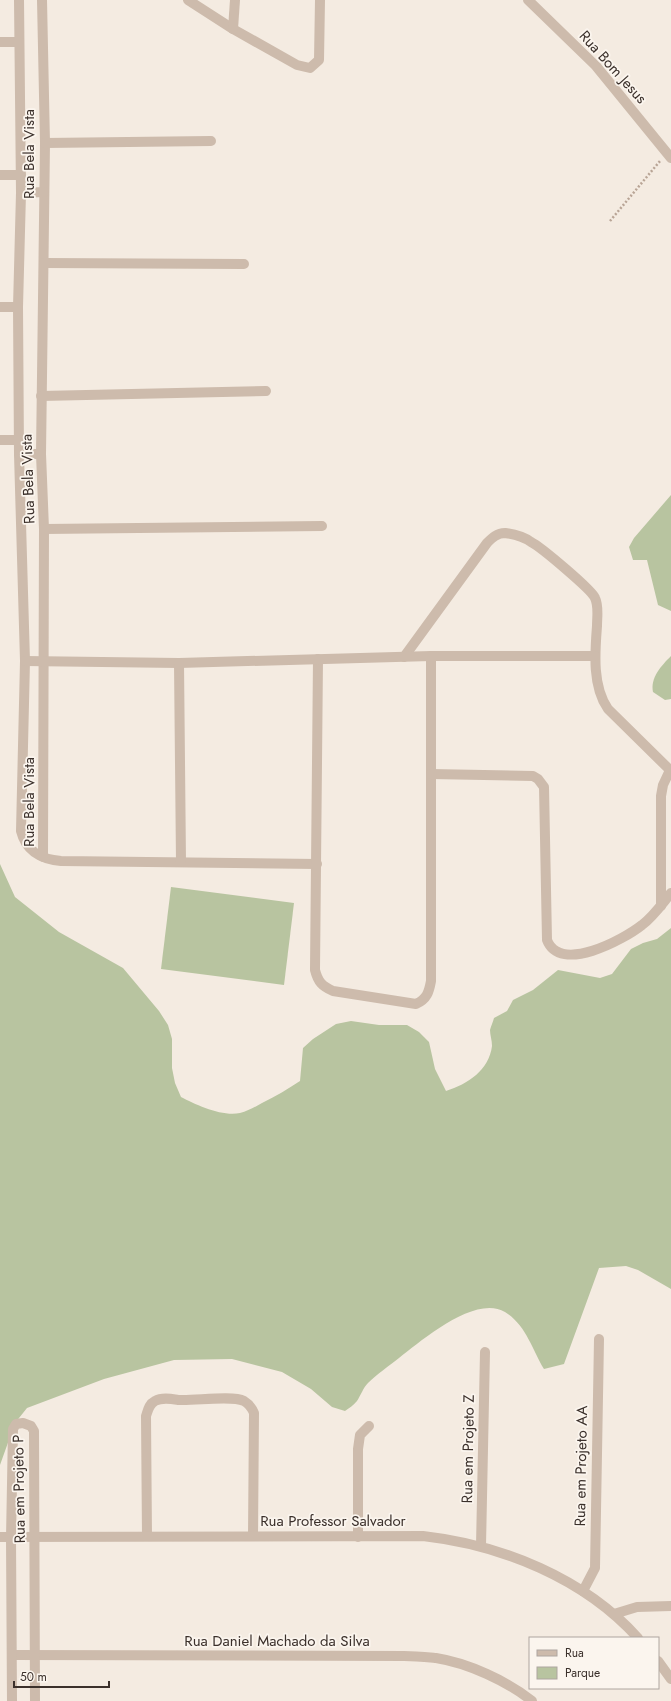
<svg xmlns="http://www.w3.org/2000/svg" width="671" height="1701" viewBox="0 0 671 1701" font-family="Jost,sans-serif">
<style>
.green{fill:#b8c4a0}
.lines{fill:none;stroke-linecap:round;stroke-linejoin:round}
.path{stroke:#b9a596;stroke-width:2.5;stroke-dasharray:2 2;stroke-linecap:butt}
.minor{stroke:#cdbbac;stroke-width:10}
.labels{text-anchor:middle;stroke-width:3.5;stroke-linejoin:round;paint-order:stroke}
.street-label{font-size:15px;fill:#3b302b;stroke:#fbf5ee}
</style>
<rect width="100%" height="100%" fill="#f4ebe1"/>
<g class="green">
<polygon points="671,495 671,611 658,605 647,560 633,560 629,547 634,538"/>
<path d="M 671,656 L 671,699 L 665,700 L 653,692 C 650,678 661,666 671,656 Z"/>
<path d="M 0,864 L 15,897 L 59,932 L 123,968 L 159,1011 L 168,1025 L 172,1039 L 172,1068 L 175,1083 L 181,1097 C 196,1105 223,1117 240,1113 C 248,1111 255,1107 262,1103 C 276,1096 288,1089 300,1081 L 303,1048 L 313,1039 L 336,1024 L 351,1021 L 379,1025 L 407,1025 L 419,1032 L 429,1042 L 435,1069 L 446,1091 C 468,1084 489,1070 492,1046 C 492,1040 490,1035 490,1030 C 491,1026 493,1022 494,1018 L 507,1011 L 513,1000 L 533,990 L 558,970 L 600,978 L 612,974 L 631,949 L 643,943 L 657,939 L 671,928 L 671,1289 L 638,1270 L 626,1266 L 599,1268 L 564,1364 L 544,1369 C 532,1349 526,1325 505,1312 C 475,1294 421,1341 399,1358 C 389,1366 377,1374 368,1383 C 363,1388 361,1395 357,1401 C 354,1405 349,1408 345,1411 L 332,1407 L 311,1389 L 282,1372 L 232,1359 L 174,1360 L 104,1379 L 27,1408 L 15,1423 L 0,1465 Z"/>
<polygon points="171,887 294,903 284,985 161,969"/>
</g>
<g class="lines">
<polyline class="path" points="610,221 660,161"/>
<g class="minor">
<path d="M 19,0 L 21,193 L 18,307 L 19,454 L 25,661 L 21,831 C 26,851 40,859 61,861 L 317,864"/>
<polyline points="42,0 45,143 41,454 44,529 43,857"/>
<polyline points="188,0 233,29 297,65 310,68 319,60 320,0"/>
<polyline points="528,0 596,66 671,158"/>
<polyline points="233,29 235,0"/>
<polyline points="0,42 19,42"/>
<polyline points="45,143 211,141"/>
<polyline points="0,175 21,175"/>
<polyline points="21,193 44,192"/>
<polyline points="44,263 244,264"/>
<polyline points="0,307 18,307"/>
<polyline points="41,396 266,391"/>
<polyline points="0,440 19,440"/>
<polyline points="19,454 41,454"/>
<polyline points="44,529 322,526"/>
<path d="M 404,657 L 487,543 C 492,538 497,533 505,533 C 513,534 524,537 531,542 C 541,547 592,590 595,598 C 599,606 597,617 597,626 C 595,652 592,686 608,709 L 671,771"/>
<path d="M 318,659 L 315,970 C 318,982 322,986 333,991 L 416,1004 C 427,999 429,992 431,981 L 431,656"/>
<polyline points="25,661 179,663 431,656 595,656"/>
<polyline points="179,663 181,862"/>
<path d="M 431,774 L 533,776 L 538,779 L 544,787 L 547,940 C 560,974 623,940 642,925 C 653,917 662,904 671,893"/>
<polyline points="661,906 661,796 663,785 670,770"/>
<path d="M 147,1536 L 146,1416 C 148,1410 149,1404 155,1401 C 162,1397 172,1399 179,1400 C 195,1401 232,1395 244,1401 C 249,1404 252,1408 254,1413 L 253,1536"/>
<path d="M 0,1537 L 423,1536 C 502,1545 584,1578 638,1638"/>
<polyline points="358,1537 358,1449 360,1435 369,1426"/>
<polyline points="481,1546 485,1352"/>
<polyline points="583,1591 595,1568 599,1339"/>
<polyline points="614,1614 637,1607 671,1606"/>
<path d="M 12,1655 L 404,1656 C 415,1656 425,1657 436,1658 C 468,1663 507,1681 532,1701"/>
<polyline points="658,1661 671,1679"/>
<polyline points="12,1701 11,1538 13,1429 16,1424 23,1423 31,1426 34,1431 35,1701"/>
</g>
</g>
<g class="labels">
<g class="street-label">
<text transform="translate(613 67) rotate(48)" y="5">Rua Bom Jesus</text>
<text transform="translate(29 154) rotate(-90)" y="5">Rua Bela Vista</text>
<text transform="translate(28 479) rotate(-92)" y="5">Rua Bela Vista</text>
<text transform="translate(29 802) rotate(-90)" y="5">Rua Bela Vista</text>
<text transform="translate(468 1449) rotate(-89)" y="5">Rua em Projeto Z</text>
<text transform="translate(581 1466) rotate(-89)" y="5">Rua em Projeto AA</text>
<text transform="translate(19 1489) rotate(-91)" y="5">Rua em Projeto P</text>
<text x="333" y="1526">Rua Professor Salvador</text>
<text x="277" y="1646">Rua Daniel Machado da Silva</text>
</g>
</g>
<rect x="529" y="1637" width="130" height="52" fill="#fbf5ee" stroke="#aea6a0"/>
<rect x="537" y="1650" width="20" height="6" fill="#cdbbac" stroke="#aea6a0"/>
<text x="565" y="1657" font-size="12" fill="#3b302b">Rua</text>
<rect x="537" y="1667" width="20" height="12" fill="#b8c4a0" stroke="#aea6a0"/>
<text x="565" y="1677" font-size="12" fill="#3b302b">Parque</text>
<path d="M14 1681v6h95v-6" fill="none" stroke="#3b302b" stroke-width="2"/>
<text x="20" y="1681" font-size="12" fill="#3b302b" stroke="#fbf5ee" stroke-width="3" paint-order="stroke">50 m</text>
</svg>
